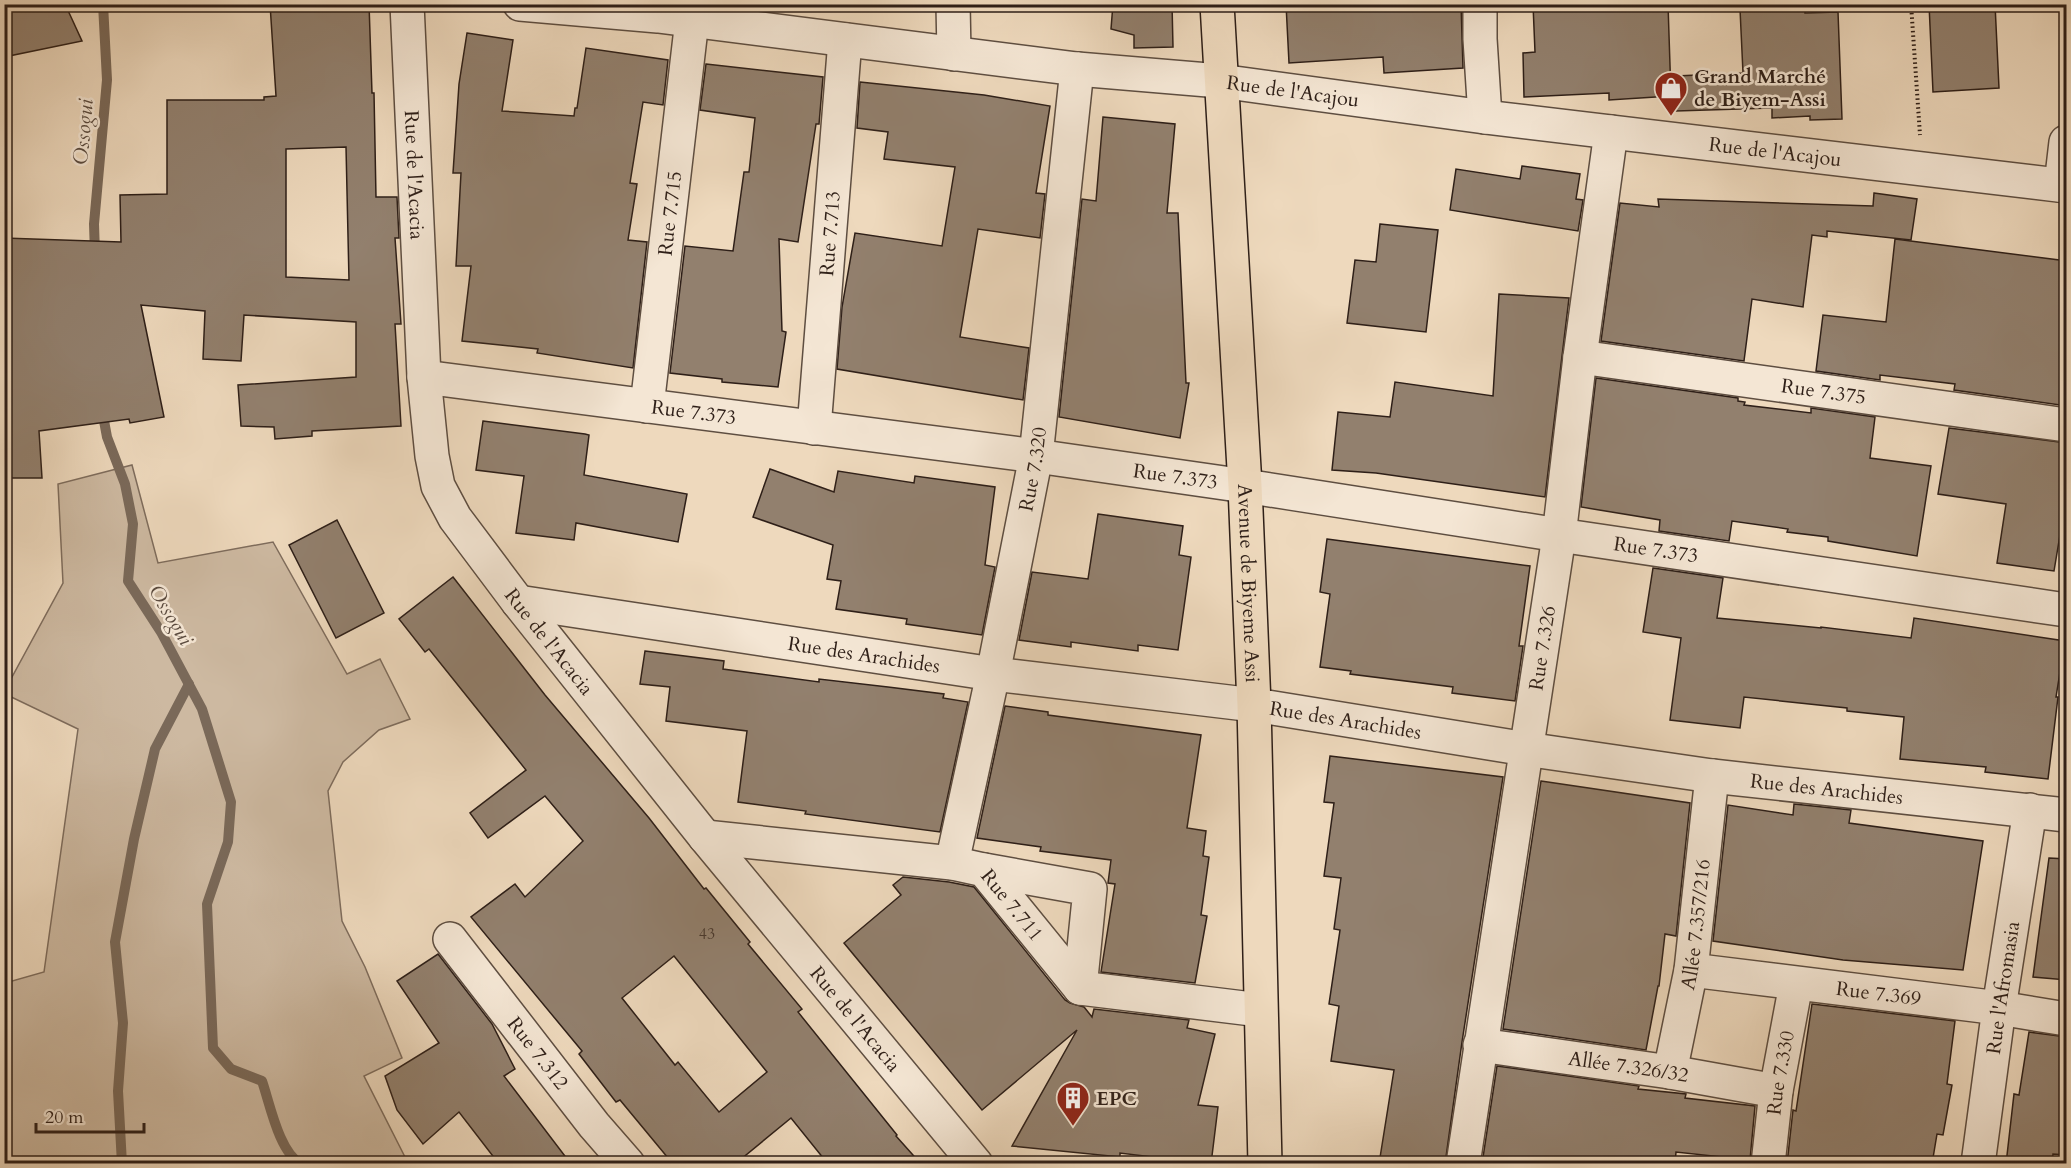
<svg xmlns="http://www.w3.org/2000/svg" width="2071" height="1168" viewBox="0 0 2071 1168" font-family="Cardo,serif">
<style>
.green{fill:#cdb9a1;stroke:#7e6c5c;stroke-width:1.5}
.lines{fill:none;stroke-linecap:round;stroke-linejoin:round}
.stream{stroke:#7a6959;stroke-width:10}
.building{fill:#92806e;stroke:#2e1f18;stroke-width:1.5;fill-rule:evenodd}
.minor-casing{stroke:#5e4e41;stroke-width:36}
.major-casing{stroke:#2e1f18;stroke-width:36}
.path{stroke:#2e1f18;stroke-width:4;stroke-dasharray:1.5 3;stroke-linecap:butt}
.minor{stroke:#f4e6d4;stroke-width:33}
.major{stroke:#eed9bd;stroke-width:33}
.labels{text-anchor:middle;stroke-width:5;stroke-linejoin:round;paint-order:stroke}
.number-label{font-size:16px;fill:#47372e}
.poi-label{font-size:20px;font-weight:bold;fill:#2e1f18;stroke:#f4e6d4;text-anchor:start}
.street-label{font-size:20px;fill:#2e1f18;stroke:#f4e6d4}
.water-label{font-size:21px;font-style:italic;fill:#5a4a3e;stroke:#f4e6d4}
</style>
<rect width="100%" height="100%" fill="#eed9bd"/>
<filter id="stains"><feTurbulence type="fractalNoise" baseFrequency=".00333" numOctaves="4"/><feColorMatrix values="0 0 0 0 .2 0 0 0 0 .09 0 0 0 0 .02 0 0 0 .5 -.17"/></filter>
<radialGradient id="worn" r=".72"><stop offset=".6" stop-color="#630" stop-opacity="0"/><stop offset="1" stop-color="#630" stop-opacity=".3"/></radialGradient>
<polygon class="green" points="132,465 158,563 273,542 347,674 380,659 410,719 379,730 343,762 328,791 342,921 365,967 402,1058 364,1076 408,1163 5,1163 5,983 44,972 78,729 5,694 5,690 63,583 58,484"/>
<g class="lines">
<g class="stream">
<polyline points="95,254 94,224 107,80 103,4"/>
<path d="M 102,410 L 107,437 L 125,484 L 133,524 L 128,581 L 161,632 L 202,709 L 231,802 L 228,842 L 207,904 L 213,1048 L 231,1069 L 262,1081 C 270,1104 279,1152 301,1164"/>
<polyline points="122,1164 118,1091 123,1023 115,942 134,839 155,749 189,684"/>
</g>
</g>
<g class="building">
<polygon points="4,4 65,4 82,41 4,57"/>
<path d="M 270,4 L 369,4 L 372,93 L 374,93 L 376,197 L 397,197 L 399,238 L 395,238 L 401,324 L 395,324 L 401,426 L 312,431 L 312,436 L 275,439 L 274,427 L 241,426 L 238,385 L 356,377 L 356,322 L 244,315 L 241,361 L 203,359 L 205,311 L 141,305 L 164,417 L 130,423 L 129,419 L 39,431 L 42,478 L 4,478 L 4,238 L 121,242 L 120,195 L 167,194 L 167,100 L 264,100 L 264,97 L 276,96 ZM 346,147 L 349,280 L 286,277 L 286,149 Z"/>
<polygon points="1113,4 1172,4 1173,47 1134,48 1134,35 1111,29"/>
<polygon points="1286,4 1461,4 1463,68 1384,73 1383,57 1289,63"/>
<polygon points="1533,4 1668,4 1671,96 1609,100 1609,93 1524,97 1523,53 1535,52"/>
<polygon points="1929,4 1995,4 1999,88 1933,92"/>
<polygon points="1805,5 1805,13 1838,12 1842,119 1810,120 1810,116 1772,118 1772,108 1676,111 1676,76 1743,73 1740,9"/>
<polygon points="467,33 513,40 502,111 574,116 575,108 577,108 586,48 668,60 663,105 643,102 630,183 637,184 628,240 647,242 633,368 537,353 538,349 462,341 471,266 456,266 461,173 453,173 459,84"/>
<polygon points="706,64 823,77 819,124 816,124 798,242 779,239 782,331 786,332 778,387 722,382 722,379 670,373 685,246 733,251 744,172 749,172 755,118 700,110"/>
<polygon points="860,82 984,95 1050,106 1036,193 1045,194 1040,238 978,229 960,337 1029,348 1023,400 837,369 842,307 855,233 942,246 955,167 884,159 888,132 857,128"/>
<polygon points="1103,117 1175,124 1167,213 1178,213 1186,383 1189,383 1180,438 1059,417 1082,199 1096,201"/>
<polygon points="1522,166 1580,174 1576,199 1583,200 1578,231 1450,210 1456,169 1520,179"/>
<polygon points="1874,193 1917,199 1911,240 1827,231 1827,237 1812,235 1803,307 1752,299 1744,361 1601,341 1620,203 1659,207 1658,199 1873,206"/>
<polygon points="1380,224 1438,230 1426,332 1347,323 1355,260 1376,262"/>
<polygon points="1895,239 2067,261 2067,406 1954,390 1955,384 1880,375 1880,380 1816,371 1823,315 1886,322"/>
<polygon points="1499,294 1569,298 1545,497 1376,473 1332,470 1338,412 1390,417 1395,382 1493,396"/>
<polygon points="1596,378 1738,398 1738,401 1745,402 1744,405 1811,413 1811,408 1875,417 1870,458 1931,466 1917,556 1828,541 1828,537 1787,532 1788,529 1732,521 1729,541 1659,531 1660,520 1581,507"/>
<polygon points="483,421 585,434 589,435 584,475 687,494 678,542 576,523 574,540 516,533 524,476 476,470"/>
<polygon points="1949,428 2067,443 2067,511 2064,511 2054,571 1997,563 2006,504 1938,494"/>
<polygon points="770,469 834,492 838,471 914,483 915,476 995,487 985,565 995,567 982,635 906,624 907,619 836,609 841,581 827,579 833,545 753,517"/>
<polygon points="1098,514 1183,526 1179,555 1191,557 1178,650 1138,645 1138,651 1071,642 1071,647 1019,640 1032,572 1088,579"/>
<polygon points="337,520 384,613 336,638 289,545"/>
<polygon points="1327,539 1530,566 1519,646 1523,646 1515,701 1452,693 1453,687 1350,674 1351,671 1320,667 1330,594 1320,592"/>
<polygon points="1653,568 1723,578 1717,618 1821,628 1821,627 1911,638 1914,618 2065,641 2056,697 2058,697 2048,779 1985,772 1986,767 1900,759 1904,717 1847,711 1847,708 1744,697 1740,728 1670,720 1681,638 1643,632"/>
<path d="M 453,577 L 545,695 L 649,818 L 704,889 L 706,888 L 750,942 L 748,944 L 802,1009 L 798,1012 L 897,1135 L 896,1136 L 921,1164 L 828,1164 L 791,1118 L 735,1164 L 673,1164 L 620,1100 L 616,1102 L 579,1054 L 582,1051 L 471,917 L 515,884 L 525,897 L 583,841 L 545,796 L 488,838 L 470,813 L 526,770 L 429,649 L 425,652 L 399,619 ZM 674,956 L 767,1072 L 719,1112 L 678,1062 L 675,1065 L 622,998 Z"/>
<polygon points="645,651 724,661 723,669 819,682 819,679 888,687 944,694 943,698 968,702 940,832 805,814 806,811 738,802 747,731 666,721 670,687 640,684"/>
<polygon points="1005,706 1048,712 1048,715 1201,735 1187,828 1206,831 1203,856 1209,857 1201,915 1207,916 1195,983 1101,972 1115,884 1108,883 1111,860 1040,851 1041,847 977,838"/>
<polygon points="1330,756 1503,777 1462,1042 1445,1164 1379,1164 1394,1070 1331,1061 1339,1006 1329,1004 1340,930 1334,929 1341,878 1324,876 1334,803 1324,802"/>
<polygon points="1541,781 1690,803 1676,936 1665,934 1659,986 1658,986 1646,1050 1503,1029"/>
<polygon points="1794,804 1851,810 1849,823 1983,841 1963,970 1843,960 1713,941 1728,805 1793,815"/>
<polygon points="2049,858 2067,859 2067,980 2033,977"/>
<polygon points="903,877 949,882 974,887 1065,1000 1070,1003 1084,1007 1092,1017 1094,1009 1189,1020 1187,1028 1215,1034 1198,1105 1218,1107 1211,1164 1120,1153 1120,1157 1012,1146 1077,1030 982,1110 844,943 901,895 893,885"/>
<polygon points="438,954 492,1024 515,1069 504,1076 571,1164 499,1164 459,1112 423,1144 397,1110 385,1076 439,1043 397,981"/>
<polygon points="1812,1004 1955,1021 1947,1084 1952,1085 1943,1135 1937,1134 1932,1164 1787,1164 1793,1110 1796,1111"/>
<polygon points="2029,1032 2067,1037 2067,1155 2053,1154 2052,1164 2006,1164 2014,1094 2019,1095"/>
<polygon points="1497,1066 1639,1086 1638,1089 1686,1094 1685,1098 1755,1106 1750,1160 1676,1152 1675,1164 1482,1164"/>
</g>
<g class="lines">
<g class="minor-casing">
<g id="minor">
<path id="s1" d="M 407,4 L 424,377 L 432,456 L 438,486 L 455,518 L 518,602 L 705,837 L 976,1164"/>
<path id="s2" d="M 520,4 L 658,16 L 1077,69 L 1220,81 L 1485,117 L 2066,186"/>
<polyline points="953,4 954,54"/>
<polyline points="1480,4 1480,39 1485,117"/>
<polyline points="2061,185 2066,142"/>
<path id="s3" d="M 1580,357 L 2066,425"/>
<path id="s4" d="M 424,377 L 1036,456 L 1245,486 L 1559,535 L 2066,610"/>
<path id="s5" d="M 647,406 L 692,20"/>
<path id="s6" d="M 814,428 L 845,40"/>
<path id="s7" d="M 518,602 L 993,674 L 1254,705 L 1526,749 L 1712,776 L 2066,815"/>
<path id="s8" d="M 705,837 L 952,863 L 984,870 L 1080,988 L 1260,1010"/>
<path id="s9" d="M 952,863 L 993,674 L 1036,456 L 1077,69"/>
<polyline points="984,870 1090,889 1080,988"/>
<path id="s10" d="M 450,939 L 594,1125 L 628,1164"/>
<path id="s11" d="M 1691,970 L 1999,1008 L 2066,1019"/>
<path id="s12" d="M 1480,1045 L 1670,1072 L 1776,1091"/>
<path id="s13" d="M 1670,1072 L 1691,970 L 1712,776"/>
<path id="s14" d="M 1463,1164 L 1559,536 L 1580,357 L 1611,132"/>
<path id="s15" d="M 1768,1164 L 1776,1091 L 1796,984"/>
<path id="s16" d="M 1978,1164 L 1999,1008 L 2030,810"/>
</g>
</g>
<g class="major-casing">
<g id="major">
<path id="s17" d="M 1217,4 L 1245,486 L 1254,705 L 1265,1164"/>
</g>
</g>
<polyline class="path" points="1911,4 1920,135"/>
<use href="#minor" class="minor"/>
<use href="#major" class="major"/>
</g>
<defs>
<g id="shop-pin" transform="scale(1.725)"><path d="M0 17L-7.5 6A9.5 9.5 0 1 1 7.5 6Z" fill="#8f2418" stroke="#f4e6d4"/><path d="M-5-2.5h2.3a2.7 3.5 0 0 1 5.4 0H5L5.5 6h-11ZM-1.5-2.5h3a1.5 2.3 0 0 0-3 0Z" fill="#fff"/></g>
<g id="building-pin" transform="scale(1.725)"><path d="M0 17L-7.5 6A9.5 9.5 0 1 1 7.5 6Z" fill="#8f2418" stroke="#f4e6d4"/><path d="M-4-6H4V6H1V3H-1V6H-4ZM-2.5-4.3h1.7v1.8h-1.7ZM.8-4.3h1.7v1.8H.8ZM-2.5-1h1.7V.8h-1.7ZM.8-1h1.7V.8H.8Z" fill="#fff"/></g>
</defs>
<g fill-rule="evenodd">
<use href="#shop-pin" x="1671" y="88"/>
<use href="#building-pin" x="1073" y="1098"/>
</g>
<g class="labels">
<g class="number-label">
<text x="707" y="939">43</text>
</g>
<g class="poi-label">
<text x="1694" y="83">Grand Marché<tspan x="1694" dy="23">de Biyem-Assi</tspan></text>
<text x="1096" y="1105">EPC</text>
</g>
<g class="street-label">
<text dy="7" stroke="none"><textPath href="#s2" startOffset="778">Rue de l'Acajou</textPath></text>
<text dy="7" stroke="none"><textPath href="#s2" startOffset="1264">Rue de l'Acajou</textPath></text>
<text dy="7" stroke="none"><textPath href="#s1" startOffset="171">Rue de l'Acacia</textPath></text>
<text dy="7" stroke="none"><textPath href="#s5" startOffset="194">Rue 7.715</textPath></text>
<text dy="7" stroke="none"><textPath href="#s6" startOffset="195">Rue 7.713</textPath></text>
<text dy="7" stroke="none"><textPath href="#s3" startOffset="246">Rue 7.375</textPath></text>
<text dy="7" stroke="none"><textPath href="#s4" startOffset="272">Rue 7.373</textPath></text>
<text dy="7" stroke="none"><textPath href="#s9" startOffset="402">Rue 7.320</textPath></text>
<text dy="7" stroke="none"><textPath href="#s4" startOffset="758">Rue 7.373</textPath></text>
<text dy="7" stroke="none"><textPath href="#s4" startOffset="1244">Rue 7.373</textPath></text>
<text dy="7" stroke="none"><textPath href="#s17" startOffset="580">Avenue de Biyeme Assi</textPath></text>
<text dy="7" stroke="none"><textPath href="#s1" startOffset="675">Rue de l'Acacia</textPath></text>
<text dy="7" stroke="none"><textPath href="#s14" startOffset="522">Rue 7.326</textPath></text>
<text dy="7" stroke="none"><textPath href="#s7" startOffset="350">Rue des Arachides</textPath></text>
<text dy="7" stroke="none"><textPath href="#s7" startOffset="836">Rue des Arachides</textPath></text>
<text dy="7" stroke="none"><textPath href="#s7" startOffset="1322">Rue des Arachides</textPath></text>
<text dy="7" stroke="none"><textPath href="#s8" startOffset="326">Rue 7.711</textPath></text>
<text dy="7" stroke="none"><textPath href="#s13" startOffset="150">Allée 7.357/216</textPath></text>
<text dy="7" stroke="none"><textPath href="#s16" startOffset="178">Rue l'Afromasia</textPath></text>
<text dy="7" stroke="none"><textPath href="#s11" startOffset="189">Rue 7.369</textPath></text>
<text dy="7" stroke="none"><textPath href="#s1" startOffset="1161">Rue de l'Acacia</textPath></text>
<text dy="7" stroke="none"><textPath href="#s10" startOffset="144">Rue 7.312</textPath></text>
<text dy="7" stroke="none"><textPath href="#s12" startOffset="150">Allée 7.326/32</textPath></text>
<text dy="7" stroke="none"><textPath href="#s15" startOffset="92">Rue 7.330</textPath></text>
</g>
<g class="water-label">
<text transform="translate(83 132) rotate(-85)" y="7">Ossogui</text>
<text transform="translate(171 615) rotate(59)" y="7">Ossogui</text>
</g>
</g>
<rect width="2071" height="1168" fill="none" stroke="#eed9bd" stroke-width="24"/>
<rect x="6" y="6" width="2059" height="1156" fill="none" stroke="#2e1f18" stroke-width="3"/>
<rect x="12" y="12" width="2047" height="1144" fill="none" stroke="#2e1f18" stroke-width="1.5"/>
<path d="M36 1123v9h108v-9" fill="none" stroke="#2e1f18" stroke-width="3"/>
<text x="45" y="1123" font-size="18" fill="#2e1f18" stroke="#f4e6d4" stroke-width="4.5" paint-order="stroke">20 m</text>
<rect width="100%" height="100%" filter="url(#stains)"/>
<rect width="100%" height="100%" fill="url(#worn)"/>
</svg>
